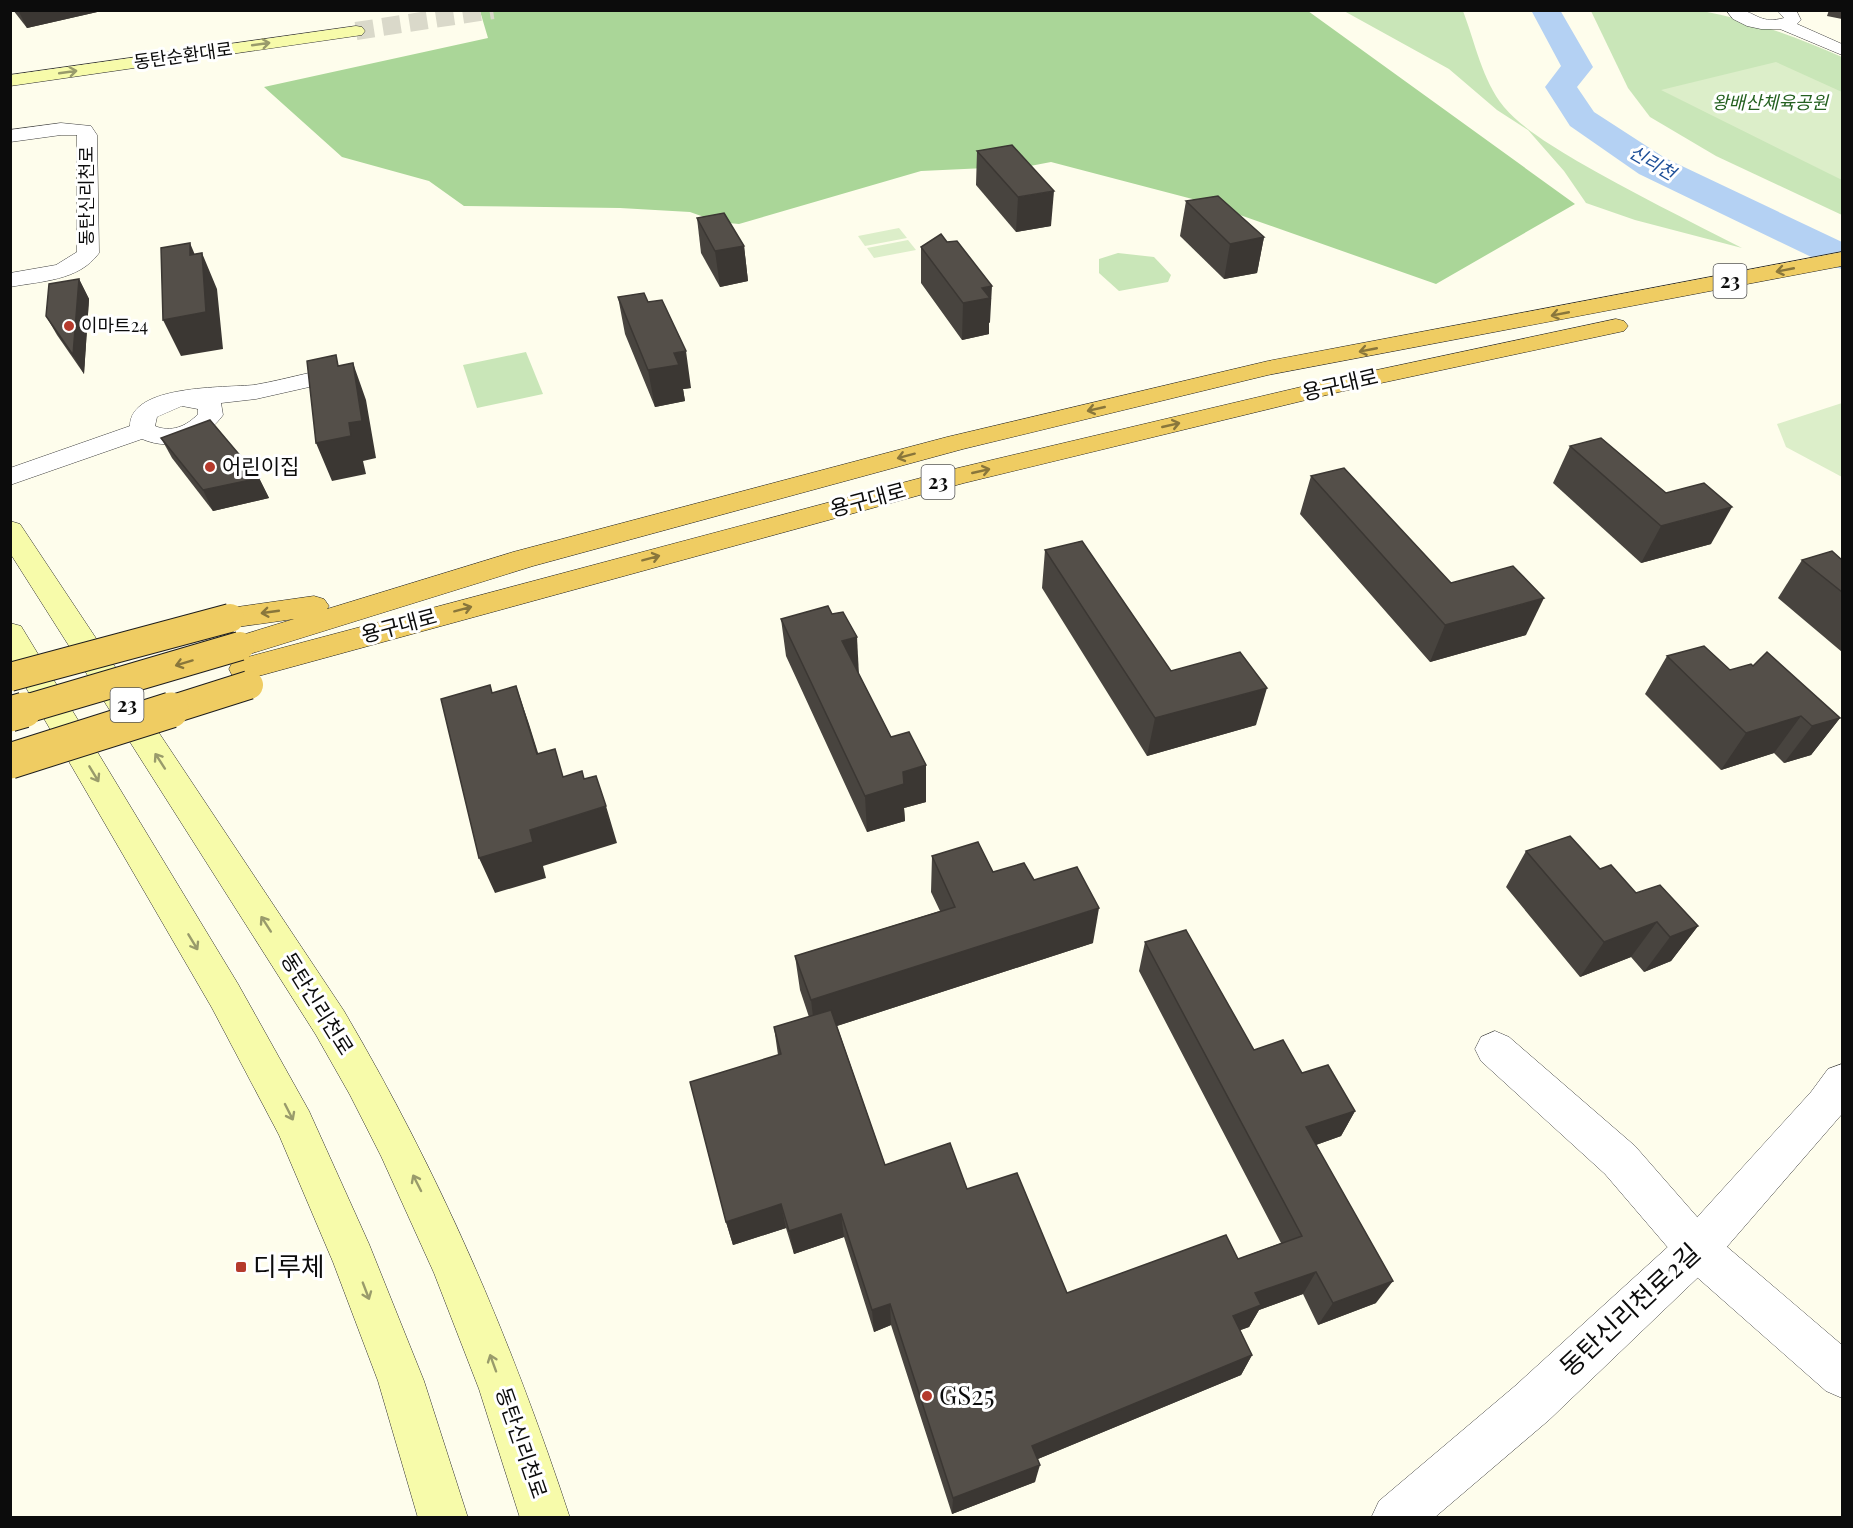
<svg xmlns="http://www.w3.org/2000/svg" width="1853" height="1528" viewBox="0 0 1853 1528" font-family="'Playfair Display','Noto Sans KR',serif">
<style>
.green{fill:#c9e6b8}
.forest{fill:#aad698}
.pitch{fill:#dceec9}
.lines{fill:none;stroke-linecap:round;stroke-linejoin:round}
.river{fill:#b4d1f3;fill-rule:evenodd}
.secondary-tunnel{stroke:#dad9ca;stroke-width:18;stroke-dasharray:18 9;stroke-linecap:butt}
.minor-casing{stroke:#3f3f3f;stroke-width:1}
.tertiary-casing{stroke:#3f3f3f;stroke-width:1}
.secondary-casing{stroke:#2e2e2e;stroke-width:1}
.trunk-casing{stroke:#1d1d1d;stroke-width:1}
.minor{fill:#fff;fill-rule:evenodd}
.tertiary{fill:#fff;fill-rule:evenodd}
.secondary{fill:#f7fbaa;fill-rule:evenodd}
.trunk{fill:#efcc62;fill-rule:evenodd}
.trunk-bridge-far1-casing{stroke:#1d1d1d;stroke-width:30;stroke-linecap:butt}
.trunk-bridge-casing{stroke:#1d1d1d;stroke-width:37;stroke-linecap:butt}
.trunk-bridge-far1{stroke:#efcc62;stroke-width:28}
.trunk-bridge{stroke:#efcc62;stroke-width:35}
.wall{fill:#48443f}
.shaded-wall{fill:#3b3733}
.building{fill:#544f49;stroke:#3b3733;stroke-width:1.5}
.oneway{stroke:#999b6b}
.oneway2{stroke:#89763b}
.poi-dot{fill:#b53a2c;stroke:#fff;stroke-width:2}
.labels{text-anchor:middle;stroke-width:6;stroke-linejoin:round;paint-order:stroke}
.far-street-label{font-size:18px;fill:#0c0c0c;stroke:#fff}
.far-park-label{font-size:18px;font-style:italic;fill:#246020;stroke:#fff}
.far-water-label{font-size:18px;font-style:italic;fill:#1c4e97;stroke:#fff}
.far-poi-label{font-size:18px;fill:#0c0c0c;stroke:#fff;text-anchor:start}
.shield{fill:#fff;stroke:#555;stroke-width:1.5}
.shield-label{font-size:20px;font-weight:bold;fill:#0c0c0c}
.street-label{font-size:21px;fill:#0c0c0c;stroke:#fff}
.poi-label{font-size:21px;fill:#0c0c0c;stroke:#fff;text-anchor:start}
.near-poi-label{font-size:26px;fill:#0c0c0c;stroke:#fff;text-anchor:start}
.near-street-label{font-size:26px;fill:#0c0c0c;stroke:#fff}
</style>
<rect width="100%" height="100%" fill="#fefdec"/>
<g class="green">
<path d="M 1696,10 C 1749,19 1793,36 1842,57 L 1842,215 L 1716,156 L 1650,117 L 1628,88 L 1591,11 Z"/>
<path d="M 1344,11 L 1463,11 C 1475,42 1482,80 1504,107 C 1523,129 1552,146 1577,161 C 1631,192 1687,220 1742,248 L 1635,220 L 1586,203 L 1564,171 L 1528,130 L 1497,110 L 1449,69 Z"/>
<polygon points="1118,253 1154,257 1171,275 1168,282 1119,291 1099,273 1099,259"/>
<polygon points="526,352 543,394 477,408 463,365"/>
</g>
<polygon class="forest" points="480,11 1308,11 1575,204 1436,284 1200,201 1051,162 1030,166 921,171 739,224 718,222 690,212 620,208 464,206 429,181 342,157 264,87 488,38"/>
<g class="pitch">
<polygon points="1776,62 1842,92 1842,180 1661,90"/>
<polygon points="899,228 907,238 865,246 858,236"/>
<polygon points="908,240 916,250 874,258 867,248"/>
<polygon points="1842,403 1842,477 1786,447 1777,424"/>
</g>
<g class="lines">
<polygon class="river" points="1531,10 1560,10 1593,67 1577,87 1594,112 1665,158 1842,242 1842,269 1828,265 1639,174 1570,126 1545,87 1561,66"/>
<polyline class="secondary-tunnel" points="356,31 493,10"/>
<g class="minor-casing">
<g id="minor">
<path d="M 61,123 L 91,126 L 97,135 L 99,253 C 79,281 41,281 10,287 L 10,273 L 56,265 L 77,252 L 77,135 L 61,135 L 10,142 L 10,130 Z"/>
<path d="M 309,373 L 318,375 L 321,380 L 318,385 L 256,399 L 221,403 L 223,415 C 205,440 172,452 142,439 L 10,485 L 10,468 L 130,426 C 130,384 225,388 254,385 C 272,382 291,377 309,373 ZM 182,406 L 198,409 L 198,414 C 187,426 171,433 155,426 L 157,417 Z"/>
<polygon points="1495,1031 1509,1037 1635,1146 1712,1234 1842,1345 1842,1398 1826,1391 1682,1264 1605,1174 1481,1061 1475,1049 1481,1037"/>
</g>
</g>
<g class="tertiary-casing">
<g id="tertiary">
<path d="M 1726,10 C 1731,10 1736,10 1741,10 C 1758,14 1761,24 1784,18 L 1777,10 L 1796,10 L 1801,20 L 1797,24 L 1842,44 L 1842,55 L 1780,29 L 1761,29 L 1747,26 L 1733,19 Z"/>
<polygon points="1842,1064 1842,1114 1712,1264 1549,1420 1434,1518 1371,1518 1379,1501 1515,1386 1682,1234 1811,1092 1828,1069"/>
</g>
</g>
<g class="secondary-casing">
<g id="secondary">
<polygon points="356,26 362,27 365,31 362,35 10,86 10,75"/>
<path d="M 10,521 L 20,524 L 344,1011 C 441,1176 510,1336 570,1518 L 520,1518 L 479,1389 L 434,1273 L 381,1156 L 350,1095 L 316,1035 L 10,553 Z"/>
<polygon points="10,623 21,626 238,984 309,1111 369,1244 424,1381 468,1518 418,1518 378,1381 333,1262 279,1135 212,1008 10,660"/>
</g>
</g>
<g class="trunk-casing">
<g id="trunk">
<polygon points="1842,252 1842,266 1268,375 963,449 533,566 240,657 229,653 225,646 229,639 294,619 230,628 219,625 215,618 219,611 230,608 314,596 324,599 329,606 327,609 513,552 947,437 1268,361"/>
<polygon points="1616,319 1624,321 1628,326 1624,331 1339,392 964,483 244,680 233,677 229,669 233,661 244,658 958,468 1339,378"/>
</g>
</g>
<use href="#minor" class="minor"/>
<use href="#tertiary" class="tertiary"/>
<use href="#secondary" class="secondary"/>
<use href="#trunk" class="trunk"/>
<g class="trunk-bridge-far1-casing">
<g id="trunk-bridge-far1">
<polyline points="10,677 230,618"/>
<polyline points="19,711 240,646"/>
<polyline points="167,711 249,685"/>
</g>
</g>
<g class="trunk-bridge-casing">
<g id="trunk-bridge">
<polyline points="10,714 24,710"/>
<polyline points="10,761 171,710"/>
</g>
</g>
<use href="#trunk-bridge-far1" class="trunk-bridge-far1"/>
<use href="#trunk-bridge" class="trunk-bridge"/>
</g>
<g class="wall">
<polygon points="13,10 106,10 27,28"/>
<polygon points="1829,10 1842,10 1842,19 1827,16"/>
<polygon points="977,151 1051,226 1016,232 976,185"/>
<polygon points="1186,201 1264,237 1257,273 1224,279 1180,236"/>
<polygon points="697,218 744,246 748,281 720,287 701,253"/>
<polygon points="921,247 990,322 989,323 989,334 962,340 921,283"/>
<polygon points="79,279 89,299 84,374 57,335 46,316"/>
<polygon points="618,297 691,388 683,389 685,401 655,407 625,334"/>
<polygon points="161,438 259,478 269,498 213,511 172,458"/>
<polygon points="1570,446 1711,544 1641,563 1553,483"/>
<polygon points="1311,476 1451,583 1526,635 1430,662 1300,514"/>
<polygon points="1045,550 1171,671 1256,725 1147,756 1042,588"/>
<polygon points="1802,560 1842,560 1842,652 1778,598"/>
<polygon points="781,619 891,737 926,802 904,808 905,821 867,832 786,656"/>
<polygon points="1667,656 1730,670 1840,718 1811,755 1784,763 1774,753 1721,770 1645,694"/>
<polygon points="1526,851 1600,869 1636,893 1698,926 1671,961 1644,972 1631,957 1580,977 1506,887"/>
<polygon points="932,856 993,872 1034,880 1093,943 837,1026 885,1165 967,1189 1067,1293 1238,1259 1281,1243 1139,971 1145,942 1254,1050 1302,1073 1355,1111 1341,1136 1316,1145 1376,1303 1318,1325 1303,1294 1259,1310 1249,1327 1240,1330 1252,1355 1241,1375 1038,1459 1035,1482 952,1514 891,1325 874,1332 844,1237 794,1254 786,1228 733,1245 726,1222 778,1055 774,1027 809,1017 800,990 795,956 940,911 931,892"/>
</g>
<g class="shaded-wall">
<polygon points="18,10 106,10 27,28"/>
<polygon points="1054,191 1051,226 1016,232 1018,197"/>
<polygon points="1264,237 1257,273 1224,279 1230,244"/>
<polygon points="190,243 203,274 202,253 217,289 223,349 181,356 163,320 190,255"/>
<polygon points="744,246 748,281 720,287 715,251"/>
<polygon points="79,279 89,299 84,374 73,355"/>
<polygon points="992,286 990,322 989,323 989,334 962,340 963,303 982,288"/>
<polygon points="686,351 691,388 683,389 685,401 655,407 648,370 674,353"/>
<polygon points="353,363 366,400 376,458 363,461 366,474 332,481 316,443 349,423"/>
<polygon points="259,478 269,498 213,511 203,490"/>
<polygon points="1732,507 1711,544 1641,563 1661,526"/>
<polygon points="1544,598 1526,635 1430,662 1445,625"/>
<polygon points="857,637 859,675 842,641"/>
<polygon points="516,686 529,724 550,791 537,754"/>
<polygon points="1267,688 1256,725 1147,756 1155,718"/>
<polygon points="1801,716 1774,753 1721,770 1746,733"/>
<polygon points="1840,718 1811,755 1784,763 1812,726"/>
<polygon points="926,765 926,802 904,808 905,821 867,832 865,796 903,772"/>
<polygon points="606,806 617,843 543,866 546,878 495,893 479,858 530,830"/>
<polygon points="1099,908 1093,943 815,1033 811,1000"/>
<polygon points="1657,922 1631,957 1580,977 1604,942"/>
<polygon points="1698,926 1671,961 1644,972 1670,937"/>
<polygon points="1355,1111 1341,1136 1293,1153 1306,1127"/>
<polygon points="781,1204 786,1228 733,1245 726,1222"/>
<polygon points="841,1214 844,1237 794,1254 789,1231"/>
<polygon points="1316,1272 1303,1294 1259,1310 1249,1327 1222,1337 1233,1316 1255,1293"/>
<polygon points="1393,1281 1376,1303 1318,1325 1333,1303"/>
<polygon points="890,1304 891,1325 874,1332 872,1310"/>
<polygon points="1252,1355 1241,1375 1028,1463 1032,1446"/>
<polygon points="1040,1465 1035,1482 952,1514 953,1498"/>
</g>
<g class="building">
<polygon points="1012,145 1054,191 1018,197 977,151"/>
<polygon points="1218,196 1264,237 1230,244 1186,201"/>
<polygon points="724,213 744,246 715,251 697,218"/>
<polygon points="941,234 947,242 957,241 992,286 982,288 990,298 963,303 921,247"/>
<polygon points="190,243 190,255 202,253 206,312 163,320 161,248"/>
<polygon points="79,279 73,355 46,316 49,284"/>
<polygon points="644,293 648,302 662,300 686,351 674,353 679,365 648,370 618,297"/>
<polygon points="336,355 338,366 353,363 362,421 349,423 351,436 316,443 307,361"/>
<polygon points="210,420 259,478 203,490 161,438"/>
<polygon points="1601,438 1666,493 1704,483 1732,507 1661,526 1570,446"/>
<polygon points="1344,468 1451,583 1513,566 1544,598 1445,625 1311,476"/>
<polygon points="1082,541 1171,671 1240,652 1267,688 1155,718 1045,550"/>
<polygon points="1832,551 1842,560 1842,592 1802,560"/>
<polygon points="828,606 832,614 843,612 857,637 842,641 891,737 909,732 926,765 903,772 904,784 865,796 781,619"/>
<polygon points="1704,646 1730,670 1751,664 1753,666 1767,652 1840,718 1812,726 1801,716 1746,733 1667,656"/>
<polygon points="490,685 492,693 516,686 537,754 555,749 563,777 582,771 584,779 596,776 606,806 530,830 533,842 479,858 441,699"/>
<polygon points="1570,836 1600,869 1611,865 1636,893 1660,885 1698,926 1670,937 1657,922 1604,942 1526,851"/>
<polygon points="978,842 993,872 1024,863 1034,880 1077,867 1099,908 811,1000 795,956 955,907 932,856"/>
<polygon points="1186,930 1254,1050 1283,1040 1302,1073 1328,1065 1355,1111 1306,1127 1393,1281 1333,1303 1316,1272 1255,1293 1261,1305 1233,1316 1252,1355 1032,1446 1040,1465 953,1498 890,1304 872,1310 841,1214 789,1231 781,1204 726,1222 690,1082 781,1054 774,1027 831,1010 885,1165 950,1143 967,1189 1017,1173 1067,1293 1226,1235 1238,1259 1302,1236 1145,942"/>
</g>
<defs><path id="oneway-shaft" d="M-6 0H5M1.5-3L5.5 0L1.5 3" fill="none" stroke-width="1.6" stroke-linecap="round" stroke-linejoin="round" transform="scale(1.5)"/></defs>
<g class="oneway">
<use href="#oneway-shaft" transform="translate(261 44) rotate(-8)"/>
<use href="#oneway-shaft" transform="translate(68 72) rotate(-8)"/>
<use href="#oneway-shaft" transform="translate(160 761) rotate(-123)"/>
<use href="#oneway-shaft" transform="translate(94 774) rotate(59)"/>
<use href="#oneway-shaft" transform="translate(266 924) rotate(-123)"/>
<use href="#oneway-shaft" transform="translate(193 942) rotate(59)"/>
<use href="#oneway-shaft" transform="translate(289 1112) rotate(63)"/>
<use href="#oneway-shaft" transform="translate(417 1183) rotate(-117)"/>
<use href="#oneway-shaft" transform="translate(366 1291) rotate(69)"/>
<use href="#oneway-shaft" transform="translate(493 1363) rotate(-110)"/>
</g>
<g class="oneway2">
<use href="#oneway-shaft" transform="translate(1785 270) rotate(169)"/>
<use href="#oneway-shaft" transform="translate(1560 314) rotate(169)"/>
<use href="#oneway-shaft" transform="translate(1368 350) rotate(169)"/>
<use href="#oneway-shaft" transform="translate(1096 409) rotate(167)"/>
<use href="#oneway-shaft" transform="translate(1171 425) rotate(-13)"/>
<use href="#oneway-shaft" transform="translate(906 456) rotate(165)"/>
<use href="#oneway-shaft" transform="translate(981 471) rotate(-13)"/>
<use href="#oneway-shaft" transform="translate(651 558) rotate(-15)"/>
<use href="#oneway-shaft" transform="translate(463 609) rotate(-15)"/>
<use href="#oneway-shaft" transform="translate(270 612) rotate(172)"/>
<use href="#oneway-shaft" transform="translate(184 663) rotate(163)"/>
</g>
<g class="poi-dot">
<circle cx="69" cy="326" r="6"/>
<circle cx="210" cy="467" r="6"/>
<rect x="235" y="1261" width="12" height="12" rx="3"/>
<circle cx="927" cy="1396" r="6"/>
</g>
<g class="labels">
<g class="far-street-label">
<text transform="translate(183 56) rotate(-8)" y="6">동탄순환대로</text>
<text transform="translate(87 196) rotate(-90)" y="6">동탄신리천로</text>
</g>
<g class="far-park-label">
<text x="1770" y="109">왕배산체육공원</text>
</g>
<g class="far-water-label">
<text transform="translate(1652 163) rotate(30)" y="6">신리천</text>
</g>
<g class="far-poi-label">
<text x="81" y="332">이마트24</text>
</g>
<g class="shield">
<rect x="1713.5" y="264" width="33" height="34" rx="4.5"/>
<rect x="921.5" y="465" width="33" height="34" rx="4.5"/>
<rect x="110.5" y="688" width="33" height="34" rx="4.5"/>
</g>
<g class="shield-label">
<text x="1730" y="288">23</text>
<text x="938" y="489">23</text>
<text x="127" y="712">23</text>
</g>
<g class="street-label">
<text transform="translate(1340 385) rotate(-13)" y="7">용구대로</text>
<text transform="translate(868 500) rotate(-15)" y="7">용구대로</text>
<text transform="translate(399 626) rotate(-15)" y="7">용구대로</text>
<text transform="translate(317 1004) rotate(58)" y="7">동탄신리천로</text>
<text transform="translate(521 1443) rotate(71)" y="7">동탄신리천로</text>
</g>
<g class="poi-label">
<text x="222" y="474">어린이집</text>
</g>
<g class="near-poi-label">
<text x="253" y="1276">디루체</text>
<text x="939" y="1405">GS25</text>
</g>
<g class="near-street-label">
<text transform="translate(1630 1310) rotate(-43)" y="9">동탄신리천로2길</text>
</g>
</g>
<rect width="1853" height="1528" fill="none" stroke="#0c0c0c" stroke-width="24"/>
</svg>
